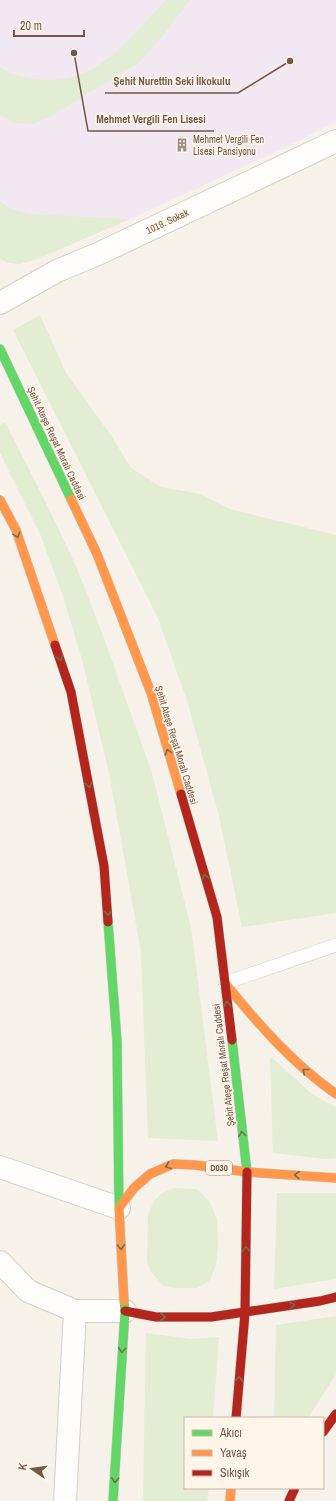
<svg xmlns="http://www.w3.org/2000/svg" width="336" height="1501" viewBox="0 0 336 1501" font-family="'Archivo Narrow',sans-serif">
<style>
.education{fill:#f2e8f1}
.green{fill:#e2edd4}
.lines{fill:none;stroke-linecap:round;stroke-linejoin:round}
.lane-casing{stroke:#d5cec7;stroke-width:14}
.street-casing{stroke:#d5cec7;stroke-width:24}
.fast-casing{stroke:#d4cdc6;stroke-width:10}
.slow-casing{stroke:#d4cdc6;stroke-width:10}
.jam-casing{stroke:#d4cdc6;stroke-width:10}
.lane{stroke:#fefdfc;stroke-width:13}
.street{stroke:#fefdfc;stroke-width:22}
.fast{stroke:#63d668;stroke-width:9}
.slow{stroke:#ff974d;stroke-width:9}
.jam{stroke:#b3261e;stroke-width:9}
.oneway{stroke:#707150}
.labels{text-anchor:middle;stroke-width:3;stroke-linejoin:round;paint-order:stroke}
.shield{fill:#fff6e9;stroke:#9d877a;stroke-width:1}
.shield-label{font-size:9px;font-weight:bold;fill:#73584a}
.poi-label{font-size:10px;fill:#73584a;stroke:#fff6e9;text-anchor:start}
.street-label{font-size:10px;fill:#73584a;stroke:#fff6e9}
.leader{fill:none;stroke:#73584a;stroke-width:1.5}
.callout-dot{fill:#73584a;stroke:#fff6e9;stroke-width:1.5}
.callout-label{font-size:11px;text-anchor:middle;font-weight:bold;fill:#73584a;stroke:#fff6e9;stroke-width:3;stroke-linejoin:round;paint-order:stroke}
</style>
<rect width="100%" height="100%" fill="#f6f1e9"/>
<polygon class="education" points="0,0 336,0 336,122 288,146 130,219 37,259 20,264 9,263 1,259 0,257"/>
<g class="green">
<path d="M 166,0 L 190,0 L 157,43 L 137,64 L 51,116 L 33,124 L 14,123 L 0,115 L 0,67 C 9,74 19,76 31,78 C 93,91 128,40 166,0 Z"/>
<polygon points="0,201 9,208 28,214 130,219 37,259 20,264 9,263 1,259 0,257"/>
<polygon points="40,315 66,373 112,437 131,468 161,487 200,494 230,509 336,535 336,913 242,927 219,816 188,704 158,618 13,330"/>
<polygon points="5,422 47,505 76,566 102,633 151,770 191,927 218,1141 148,1138 141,952 110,778 83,663 63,596 41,536 0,453 0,426"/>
<polygon points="270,1056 313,1095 336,1107 336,1158 325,1159 273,1153"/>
<polygon points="174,1188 197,1189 209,1201 217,1219 218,1248 216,1265 210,1280 197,1288 175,1288 164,1286 151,1272 147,1261 148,1215 154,1201 162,1193"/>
<polygon points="277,1193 336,1193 336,1279 274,1289"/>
<polygon points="336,1316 336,1374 308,1418 274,1418 276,1325"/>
<polygon points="146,1333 190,1339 219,1337 213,1418 185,1418 185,1488 209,1488 207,1501 143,1501"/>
</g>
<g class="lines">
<g class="lane-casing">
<polyline id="lane" points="225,983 336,945"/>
</g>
<g class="street-casing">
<g id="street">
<polyline points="0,303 57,271 100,253 336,141"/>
<polyline points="0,1167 119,1208"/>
<polyline points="0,1262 28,1291 75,1311 125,1311"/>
<polyline points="65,1501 75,1311"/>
</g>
</g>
<g class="fast-casing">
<g id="fast">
<polyline points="0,349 71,499"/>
<polyline points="108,922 117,1041 119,1208"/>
<polyline points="232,1040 247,1172"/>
<polyline points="113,1501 125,1311 124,1301"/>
</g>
</g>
<g class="slow-casing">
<g id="slow">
<polyline points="71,499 97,554 151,693 181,794"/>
<polyline points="0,500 16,530 55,645"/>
<path d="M 225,983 C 258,1024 292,1063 336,1094"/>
<polyline points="124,1301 119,1208 134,1188 150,1174 173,1164 195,1165 247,1172 336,1178"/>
<polyline points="230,1501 231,1488"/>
</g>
</g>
<g class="jam-casing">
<g id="jam">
<polyline points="55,645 71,692 104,866 108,922"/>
<polyline points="181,794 217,917 232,1040"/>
<polyline points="125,1311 156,1317 211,1317 320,1301 336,1297"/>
<polyline points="236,1418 245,1313 247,1172"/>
<polyline points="323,1432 336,1414"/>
<polyline points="289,1501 295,1488"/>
</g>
</g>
<use href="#lane" class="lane"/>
<use href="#street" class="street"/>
<use href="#fast" class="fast"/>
<use href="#slow" class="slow"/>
<use href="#jam" class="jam"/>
</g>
<defs><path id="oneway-chevron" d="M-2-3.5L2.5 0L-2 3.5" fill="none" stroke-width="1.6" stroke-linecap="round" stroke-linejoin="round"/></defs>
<g class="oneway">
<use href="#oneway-chevron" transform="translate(17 535) rotate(70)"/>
<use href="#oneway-chevron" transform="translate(60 658) rotate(71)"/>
<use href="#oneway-chevron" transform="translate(168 752) rotate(-107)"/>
<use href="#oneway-chevron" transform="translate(89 785) rotate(79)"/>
<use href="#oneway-chevron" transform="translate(205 877) rotate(-107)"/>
<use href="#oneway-chevron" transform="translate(108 913) rotate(86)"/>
<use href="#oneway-chevron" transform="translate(227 1004) rotate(-97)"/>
<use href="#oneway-chevron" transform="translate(305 1071) rotate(-141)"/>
<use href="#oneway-chevron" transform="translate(242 1134) rotate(-97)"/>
<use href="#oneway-chevron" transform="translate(168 1166) rotate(160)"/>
<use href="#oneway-chevron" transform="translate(297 1175) rotate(-177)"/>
<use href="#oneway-chevron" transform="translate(121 1247) rotate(87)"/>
<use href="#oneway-chevron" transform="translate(246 1249) rotate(-89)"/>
<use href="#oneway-chevron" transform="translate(292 1305) rotate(-9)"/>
<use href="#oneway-chevron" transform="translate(163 1317)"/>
<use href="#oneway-chevron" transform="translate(122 1350) rotate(94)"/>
<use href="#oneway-chevron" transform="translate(239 1379) rotate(-85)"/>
<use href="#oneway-chevron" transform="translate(115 1480) rotate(93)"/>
</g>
<defs>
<g id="building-bare" transform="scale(1.08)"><path d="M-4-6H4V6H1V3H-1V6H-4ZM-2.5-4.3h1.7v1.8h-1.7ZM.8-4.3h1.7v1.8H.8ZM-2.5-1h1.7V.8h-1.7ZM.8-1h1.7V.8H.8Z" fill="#a18e82" stroke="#fff6e9" stroke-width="2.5" paint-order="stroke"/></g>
</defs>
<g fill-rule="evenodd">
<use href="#building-bare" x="182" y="145"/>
</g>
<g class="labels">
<rect class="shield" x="206" y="1161" width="26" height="14" rx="3"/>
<g class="shield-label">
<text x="219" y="1171">D030</text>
</g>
<g class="poi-label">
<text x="193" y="143">Mehmet Vergili Fen<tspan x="193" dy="12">Lisesi Pansiyonu</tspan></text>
</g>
<g class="street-label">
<text transform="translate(167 221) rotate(-25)" y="4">1019. Sokak</text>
<text transform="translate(57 443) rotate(65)" y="4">Şehit Ateşe Reşat Moralı Caddesi</text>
<text transform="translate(177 745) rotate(73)" y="4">Şehit Ateşe Reşat Moralı Caddesi</text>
<text transform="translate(223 1065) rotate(-97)" y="4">Şehit Ateşe Reşat Moralı Caddesi</text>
</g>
</g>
<path class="leader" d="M290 61L238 93H105M74 53L88 131H214"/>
<g class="callout-dot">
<circle cx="290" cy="61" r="4"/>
<circle cx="74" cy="53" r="4"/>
</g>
<g class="callout-label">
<text x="172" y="85">Şehit Nurettin Seki İlkokulu</text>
<text x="151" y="123">Mehmet Vergili Fen Lisesi</text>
</g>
<rect x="184" y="1417" width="140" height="72" fill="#fff6e9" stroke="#c7b7a9"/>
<rect x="192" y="1430" width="20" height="6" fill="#63d668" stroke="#c7b7a9"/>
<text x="220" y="1437" font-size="12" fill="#73584a">Akıcı</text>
<rect x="192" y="1450" width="20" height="6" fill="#ff974d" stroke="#c7b7a9"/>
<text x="220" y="1457" font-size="12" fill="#73584a">Yavaş</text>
<rect x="192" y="1470" width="20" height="6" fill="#b3261e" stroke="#c7b7a9"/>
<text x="220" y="1477" font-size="12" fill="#73584a">Sıkışık</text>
<g transform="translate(32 1469) rotate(283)" stroke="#fff6e9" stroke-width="3" paint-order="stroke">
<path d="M0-3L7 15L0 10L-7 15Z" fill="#73584a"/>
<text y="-6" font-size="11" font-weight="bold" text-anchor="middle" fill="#73584a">K</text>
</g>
<path d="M14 30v6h70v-6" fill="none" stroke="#73584a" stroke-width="2"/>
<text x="20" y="30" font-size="12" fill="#73584a" stroke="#fff6e9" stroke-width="3" paint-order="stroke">20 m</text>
</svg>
